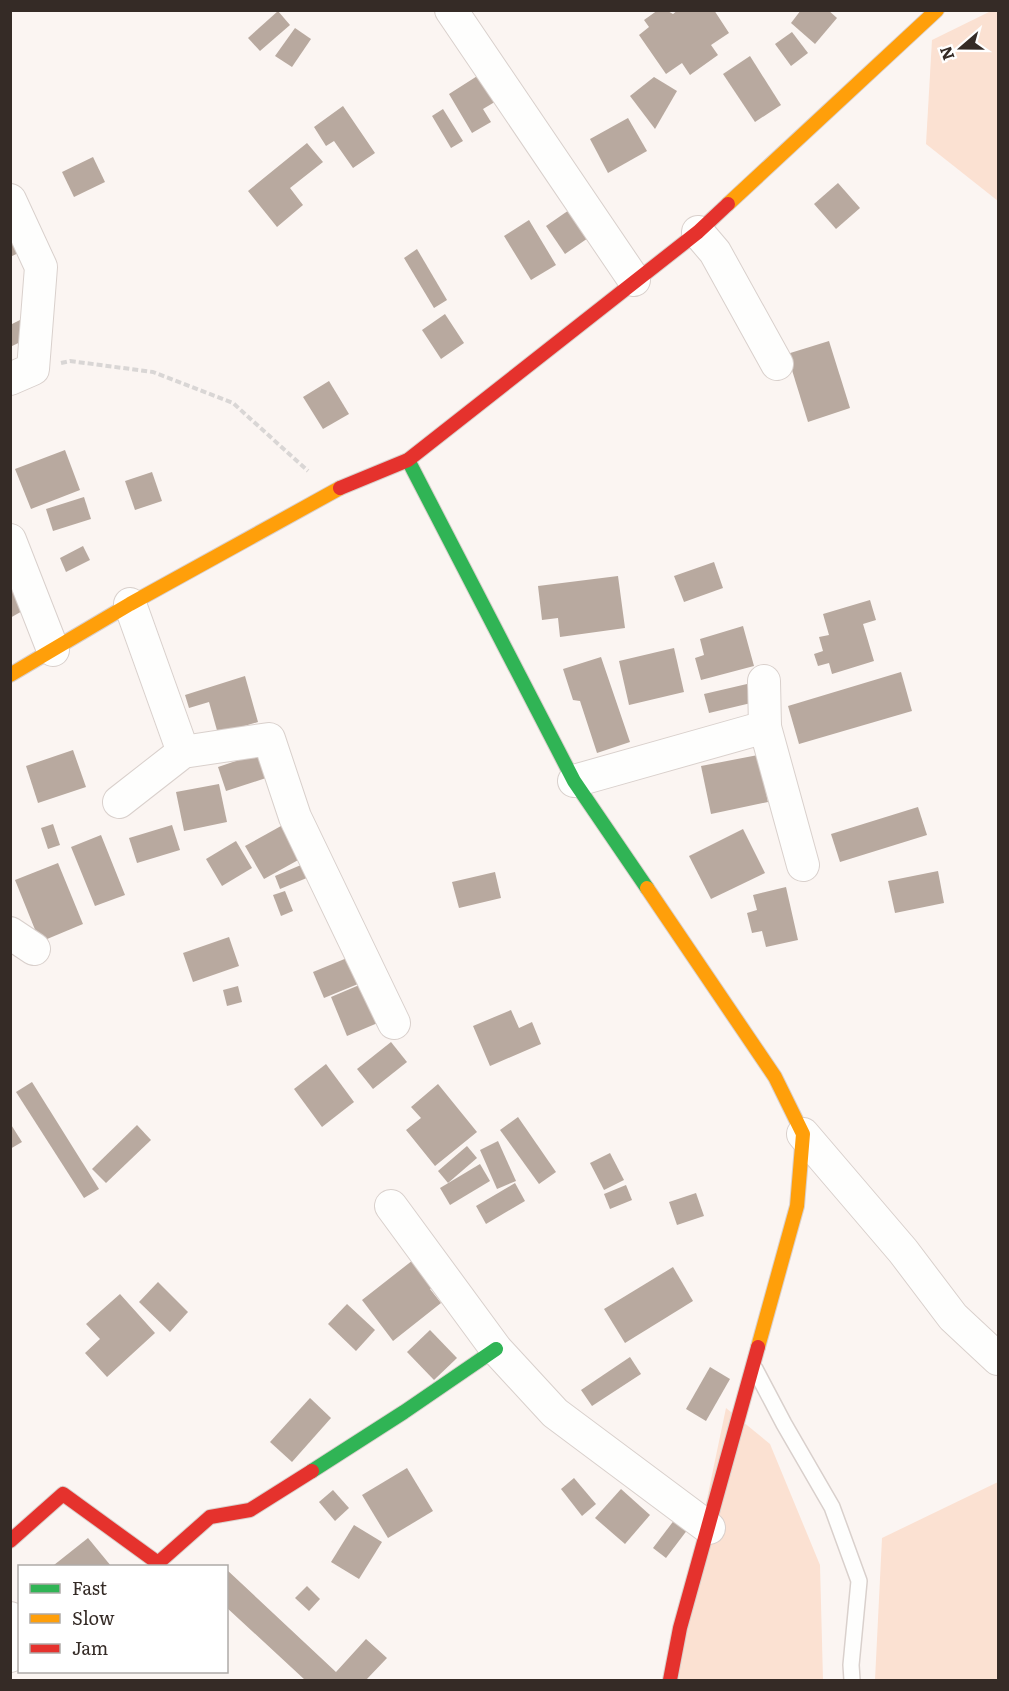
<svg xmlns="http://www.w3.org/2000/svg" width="1009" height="1691" viewBox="0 0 1009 1691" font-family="Literata,serif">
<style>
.green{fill:#fbe1d2}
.building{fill:#b8a99f}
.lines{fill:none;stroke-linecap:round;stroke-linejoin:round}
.lane-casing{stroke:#d9d0cc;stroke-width:18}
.street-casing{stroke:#d9d0cc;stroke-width:34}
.fast-casing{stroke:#d9d0cc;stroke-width:16}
.slow-casing{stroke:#d9d0cc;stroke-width:16}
.jam-casing{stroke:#d9d0cc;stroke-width:16}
.path{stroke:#d9d6d5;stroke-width:4;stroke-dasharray:6 3;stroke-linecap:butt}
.lane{stroke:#fefefd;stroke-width:15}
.street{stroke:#fefefd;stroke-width:32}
.fast{stroke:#30b455;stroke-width:14}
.slow{stroke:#ff9f0a;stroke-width:14}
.jam{stroke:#e5322d;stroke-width:14}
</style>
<rect width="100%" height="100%" fill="#fbf5f2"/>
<g class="green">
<polygon points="991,11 998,11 998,201 926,144 932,40"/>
<polygon points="726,1408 770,1444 820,1565 823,1680 669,1680"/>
<polygon points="998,1482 998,1680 875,1680 882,1538"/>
</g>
<g class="building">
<polygon points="658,10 666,10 673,14 678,10 714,10 729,33 711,45 718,55 690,75 682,63 666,74 639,35 649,27 644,20"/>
<polygon points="801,10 828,10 837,18 815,44 791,23"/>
<polygon points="278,11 290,25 260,51 248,38"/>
<polygon points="295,28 311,39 292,67 275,56"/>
<polygon points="792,32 808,53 791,66 775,44"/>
<polygon points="750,56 781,105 755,122 723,74"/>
<polygon points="482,73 498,100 483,109 491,122 472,133 449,94"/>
<polygon points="654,77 677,91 655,129 630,96"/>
<polygon points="343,106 375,153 353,168 334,141 326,146 314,127"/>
<polygon points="443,109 463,141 451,148 432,116"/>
<polygon points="628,118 647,151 608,173 590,139"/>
<polygon points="307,143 323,162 290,188 303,205 277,227 248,191"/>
<polygon points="93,157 105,182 74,197 62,172"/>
<polygon points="838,183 860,208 836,229 814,204"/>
<polygon points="572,208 591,236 565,254 546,226"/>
<polygon points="529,220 556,265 531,280 504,236"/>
<polygon points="10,236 29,248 10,257"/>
<polygon points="417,249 447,300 434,308 404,258"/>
<polygon points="445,314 464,343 441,359 422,330"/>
<polygon points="24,318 33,336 10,347 10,325"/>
<polygon points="829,341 850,408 808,422 787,354"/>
<polygon points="329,381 349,414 323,429 303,397"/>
<polygon points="65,450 80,490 31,509 15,469"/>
<polygon points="152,472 162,501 135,510 125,481"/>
<polygon points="84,497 91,519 53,531 46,509"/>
<polygon points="83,546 90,560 66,572 60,558"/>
<polygon points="714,562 723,588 684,602 674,576"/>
<polygon points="618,576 625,628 560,637 558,618 542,620 538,586"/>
<polygon points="10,579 31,606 10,618"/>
<polygon points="870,600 876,620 863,624 874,661 832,674 829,663 818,666 814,654 823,651 819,637 829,635 823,614"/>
<polygon points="743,626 754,666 701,680 695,658 704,655 700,639"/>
<polygon points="674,648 684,692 629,705 619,661"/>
<polygon points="601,657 630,742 597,753 580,701 573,700 563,669"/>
<polygon points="901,672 912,711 799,744 788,706"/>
<polygon points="245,676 258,722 218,734 209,702 189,708 185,695"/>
<polygon points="747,684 751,703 709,713 704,694"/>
<polygon points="73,750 86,787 38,803 26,766"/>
<polygon points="257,754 266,778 226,791 218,767"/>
<polygon points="758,755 768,802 711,814 701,766"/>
<polygon points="219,784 227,822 184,831 176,792"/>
<polygon points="918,807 927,835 840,862 831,834"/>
<polygon points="53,824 60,845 48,849 41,828"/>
<polygon points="172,825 180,850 137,863 129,838"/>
<polygon points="281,826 300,859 264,879 245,846"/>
<polygon points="743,829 765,873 711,899 689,856"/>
<polygon points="101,835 125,895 95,906 71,847"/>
<polygon points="236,841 252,868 222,886 206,859"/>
<polygon points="308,862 314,875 280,889 275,876"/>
<polygon points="58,863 83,924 40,942 15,880"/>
<polygon points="938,871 944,903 895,913 888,881"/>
<polygon points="495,872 501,898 459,908 452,882"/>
<polygon points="786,887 798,940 766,947 762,931 752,933 747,913 757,910 753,895"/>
<polygon points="285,891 293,911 281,916 273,895"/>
<polygon points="229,937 239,966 193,982 183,953"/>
<polygon points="347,958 358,984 324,998 313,972"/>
<polygon points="364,983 380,1022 347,1036 331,997"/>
<polygon points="238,986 242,1002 227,1006 223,990"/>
<polygon points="511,1010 519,1028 532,1022 541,1044 490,1066 473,1026"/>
<polygon points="391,1042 407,1062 373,1089 357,1069"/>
<polygon points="326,1064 354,1102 322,1127 294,1089"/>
<polygon points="32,1082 99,1189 84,1198 16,1092"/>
<polygon points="438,1084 477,1132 435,1166 406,1130 421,1118 411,1107"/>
<polygon points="518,1117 556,1172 539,1184 500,1130"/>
<polygon points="10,1123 22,1142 10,1149"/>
<polygon points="137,1125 151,1140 106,1183 92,1169"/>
<polygon points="498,1141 516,1181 497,1189 480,1150"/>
<polygon points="467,1146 477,1158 448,1183 438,1171"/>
<polygon points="610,1153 624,1180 604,1190 590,1163"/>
<polygon points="480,1164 490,1181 450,1205 440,1188"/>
<polygon points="515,1183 525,1201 486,1224 476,1206"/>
<polygon points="626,1185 632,1200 610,1209 604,1194"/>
<polygon points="696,1193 704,1216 677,1225 669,1202"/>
<polygon points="422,1253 442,1280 430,1289 441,1303 393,1341 362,1300"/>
<polygon points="673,1267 693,1301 625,1343 604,1309"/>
<polygon points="158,1282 188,1312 170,1332 139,1302"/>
<polygon points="120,1294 155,1333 107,1377 85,1353 100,1339 86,1324"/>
<polygon points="347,1304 375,1330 356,1351 328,1324"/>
<polygon points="430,1330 457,1358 434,1380 407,1352"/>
<polygon points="630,1357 641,1374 592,1406 581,1390"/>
<polygon points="710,1367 730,1379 706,1421 686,1409"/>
<polygon points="310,1398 331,1418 292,1462 270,1442"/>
<polygon points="407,1468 433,1511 388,1538 362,1495"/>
<polygon points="574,1478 596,1504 582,1516 561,1489"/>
<polygon points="621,1489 650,1515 625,1544 595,1518"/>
<polygon points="333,1490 349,1508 335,1521 319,1502"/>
<polygon points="675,1519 688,1529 666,1558 653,1548"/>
<polygon points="354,1525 382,1542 359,1579 331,1562"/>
<polygon points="88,1538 111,1566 55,1566 54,1565"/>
<polygon points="226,1569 336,1672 366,1639 387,1658 366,1680 305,1680 226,1607"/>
<polygon points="307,1586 320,1599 309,1611 295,1598"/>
</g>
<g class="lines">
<g class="lane-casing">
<polyline id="lane" points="755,1369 784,1424 832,1507 859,1581 851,1665 852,1680"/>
</g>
<g class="street-casing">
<g id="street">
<polyline points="451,10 634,280"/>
<polyline points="10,200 41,267 33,369 10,379"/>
<polyline points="698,232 715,252 777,364"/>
<polyline points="10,540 53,650"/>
<polyline points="130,604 183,752"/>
<polyline points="764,681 765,727 803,865"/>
<polyline points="574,781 765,727"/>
<polyline points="119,802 183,752 269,739 295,817 394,1023"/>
<polyline points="10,933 34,949"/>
<polyline points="803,1134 903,1251 953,1317 998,1359"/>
<polyline points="391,1206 496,1349 555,1413 709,1528"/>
<polyline points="10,1618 20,1629"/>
<polyline points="10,1656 20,1647"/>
</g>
</g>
<g class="fast-casing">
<g id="fast">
<polyline points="408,460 574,781 647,888"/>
<polyline points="312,1471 404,1412 496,1349"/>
</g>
</g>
<g class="slow-casing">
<g id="slow">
<polyline points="728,204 937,10"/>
<polyline points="10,675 130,604 340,488"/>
<polyline points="647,888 775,1077 803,1134 797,1206 758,1347"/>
</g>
</g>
<g class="jam-casing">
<g id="jam">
<polyline points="340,488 408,460 698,232 728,204"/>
<polyline points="10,1541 63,1494 158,1563 210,1517 250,1510 312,1471"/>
<polyline points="670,1680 680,1628 758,1347"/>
</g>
</g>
<polyline class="path" points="61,363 70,361 153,372 233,403 308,471"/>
<use href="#lane" class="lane"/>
<use href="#street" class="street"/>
<use href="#fast" class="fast"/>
<use href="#slow" class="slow"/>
<use href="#jam" class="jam"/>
</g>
<rect width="1009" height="1691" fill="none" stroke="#352b26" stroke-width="24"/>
<rect x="18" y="1565" width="210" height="108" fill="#ffffff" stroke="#aeaaa8" stroke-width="1.5"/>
<rect x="30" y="1584" width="30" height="9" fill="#30b455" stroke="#aeaaa8" stroke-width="1.5"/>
<text x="72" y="1595" font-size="18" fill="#352b26">Fast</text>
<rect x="30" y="1614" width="30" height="9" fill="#ff9f0a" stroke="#aeaaa8" stroke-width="1.5"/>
<text x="72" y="1625" font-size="18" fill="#352b26">Slow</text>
<rect x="30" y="1644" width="30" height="9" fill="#e5322d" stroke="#aeaaa8" stroke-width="1.5"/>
<text x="72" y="1655" font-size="18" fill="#352b26">Jam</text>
<g transform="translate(961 48) rotate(250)" stroke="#ffffff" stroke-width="4.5" paint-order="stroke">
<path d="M0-4.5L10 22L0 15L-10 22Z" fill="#352b26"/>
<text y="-9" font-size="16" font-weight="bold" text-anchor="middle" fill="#352b26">N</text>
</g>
</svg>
